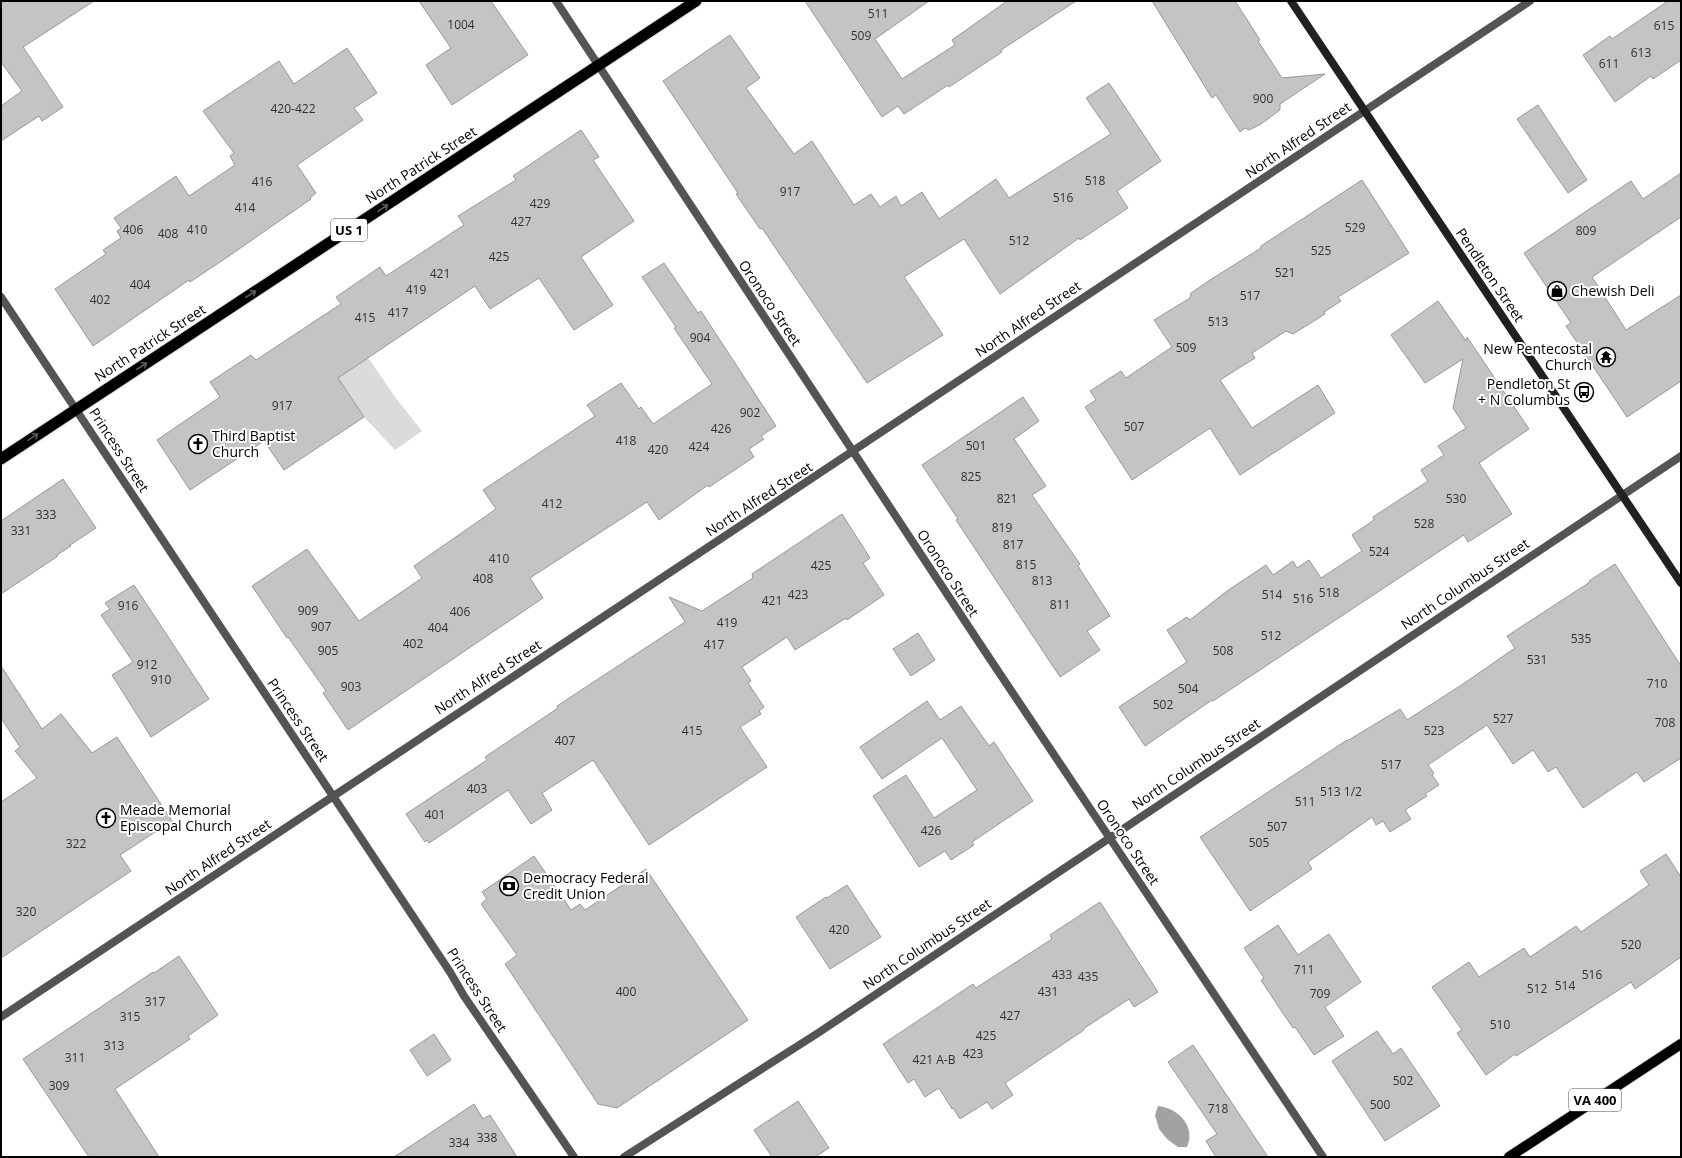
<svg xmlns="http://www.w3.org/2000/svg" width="1682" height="1158" viewBox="0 0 1682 1158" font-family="'Open Sans',sans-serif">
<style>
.green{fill:#dbdbdb}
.water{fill:#a2a2a2}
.building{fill:#c4c4c4;stroke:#989898}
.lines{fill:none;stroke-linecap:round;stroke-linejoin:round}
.primary-casing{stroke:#dbdbdb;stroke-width:12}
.trunk-casing{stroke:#dbdbdb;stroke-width:13}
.minor{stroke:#545454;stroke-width:8}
.secondary{stroke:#212121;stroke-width:8}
.primary{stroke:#000;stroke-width:10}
.trunk{stroke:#000;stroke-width:11}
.oneway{stroke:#595959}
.labels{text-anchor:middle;stroke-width:4;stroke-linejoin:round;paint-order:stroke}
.number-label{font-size:12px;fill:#313131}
.shield{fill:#fff;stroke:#4c4c4c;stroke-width:1}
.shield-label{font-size:13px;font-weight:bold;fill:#000}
.street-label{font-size:14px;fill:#000;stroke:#fff}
.poi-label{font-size:14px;fill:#000;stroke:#fff;text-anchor:start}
</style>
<rect width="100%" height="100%" fill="#fff"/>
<polygon class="green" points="334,308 395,397 422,431 395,450 364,417 304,328"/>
<path class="water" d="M 1158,1106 C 1178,1108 1196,1126 1187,1147 L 1178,1147 L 1167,1139 L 1159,1129 L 1155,1115 Z"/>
<g class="building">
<polygon points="1,1 94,1 23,47 63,107 42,121 39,116 1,141 1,106 22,91 1,62"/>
<polygon points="419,1 491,1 528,55 452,105 426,65 451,48"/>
<polygon points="805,1 929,1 875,39 902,79 955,45 952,40 1007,1 1076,1 1001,50 1002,52 949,87 948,85 904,114 898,106 882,117"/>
<polygon points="1152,1 1235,1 1260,40 1258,41 1282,78 1325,74 1280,104 1280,110 1261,124 1249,130 1245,128 1240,132 1216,95 1212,98"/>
<polygon points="1668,1 1681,1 1681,60 1653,79 1651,76 1615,102 1583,55 1610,36 1612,39"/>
<polygon points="730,35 760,78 746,88 794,154 812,141 854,205 871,194 880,207 896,196 901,206 922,192 939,219 996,179 1009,198 1111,134 1086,98 1109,83 1161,161 1117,191 1128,208 1080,240 1079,238 1000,294 964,239 904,277 943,335 867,383 762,228 760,229 736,194 738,193 663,81"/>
<polygon points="347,48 377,93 354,108 363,120 297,165 316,193 310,198 311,199 229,256 190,282 189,280 93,346 55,289 106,254 103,250 121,238 117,231 121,228 114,218 176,176 189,196 235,165 230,156 234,153 203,111 279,61 294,84"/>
<polygon points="1538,105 1587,180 1568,193 1517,119"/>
<polygon points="581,130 599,157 593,160 634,221 581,257 613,305 574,330 539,278 490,309 475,286 338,378 364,417 284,470 264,441 190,490 157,440 220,397 210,382 251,355 256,360 341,304 336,297 380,267 386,276 464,225 458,216 516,180 513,176"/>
<polygon points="1681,173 1681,217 1592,277 1626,330 1681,295 1681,381 1627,417 1566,326 1571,323 1524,253 1631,181 1643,199"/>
<polygon points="1362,180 1409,253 1338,297 1341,301 1324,312 1325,314 1293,334 1286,331 1252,353 1255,358 1220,380 1252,428 1318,385 1335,413 1240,475 1210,428 1132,480 1085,407 1096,400 1090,391 1121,371 1126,378 1172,347 1154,320 1190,298 1191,293 1210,280 1261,248 1261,246"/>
<polygon points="664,263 698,313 701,311 776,426 761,436 764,439 749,449 754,457 709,487 708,485 659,520 647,502 530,578 543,598 348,730 323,693 326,691 288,637 287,638 252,586 307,549 359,621 422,578 414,566 496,509 483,490 595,416 587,405 621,383 639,409 641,407 653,424 712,384 674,328 676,327 642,277"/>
<polygon points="1438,301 1466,341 1467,337 1529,429 1479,463 1512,514 1468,542 1464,535 1213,701 1212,700 1145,746 1119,707 1187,662 1167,630 1187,617 1190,620 1227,591 1266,565 1273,575 1293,561 1297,568 1309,560 1321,578 1362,551 1352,535 1374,520 1373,517 1428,481 1421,470 1444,455 1438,446 1466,428 1453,408 1463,359 1425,383 1391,335"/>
<polygon points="1023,397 1039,421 1014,439 1046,486 1032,495 1080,564 1078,566 1110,616 1087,631 1100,650 1060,677 956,520 958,519 922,465"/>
<polygon points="63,479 96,528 70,545 71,546 57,555 58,556 1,594 1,521"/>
<polygon points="842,514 870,558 863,563 884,595 847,620 846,618 795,650 787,637 742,667 751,681 748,683 764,707 759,711 761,714 740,727 767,767 649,845 593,760 542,793 552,810 531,824 508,790 429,843 427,840 425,842 406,814 487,760 485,757 558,708 557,706 685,622 669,597 702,611 753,578 752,574"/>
<polygon points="1615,564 1681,666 1681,758 1644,782 1637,772 1583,808 1556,767 1548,772 1533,750 1513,764 1487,725 1428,765 1434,773 1432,775 1439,785 1425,794 1427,796 1405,810 1411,819 1390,832 1383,821 1376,825 1372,817 1308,862 1312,869 1250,911 1200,837 1347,740 1347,741 1400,709 1407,720 1463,684 1515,648 1507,636 1590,582 1589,581"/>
<polygon points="134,585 209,699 151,737 112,675 133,662 101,615 110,609 105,603"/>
<polygon points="918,633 935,660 911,676 893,649"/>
<polygon points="1,666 42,729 61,714 92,753 117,737 172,821 120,855 131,871 1,958 1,802 37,778 15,751 20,747 1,718"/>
<polygon points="927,701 940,720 961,706 989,746 994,742 1033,801 972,842 974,845 951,860 945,851 919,867 873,796 906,775 934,818 977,790 942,738 882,779 860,747"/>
<polygon points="1666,854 1681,877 1681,957 1635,989 1631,982 1516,1056 1515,1054 1486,1075 1457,1033 1462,1030 1432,987 1469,962 1479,977 1524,948 1530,957 1576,926 1581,932 1649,885 1640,871"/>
<polygon points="534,856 571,910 580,904 585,910 646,869 748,1020 617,1108 598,1104 505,964 517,955 481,904 487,899 482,892"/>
<polygon points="847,885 881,937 830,969 796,917 826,897 827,898"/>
<polygon points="1100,902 1158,992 1134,1007 1129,999 1083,1029 1084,1030 1005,1083 1013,1095 992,1109 987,1102 960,1119 953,1108 952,1109 939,1088 925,1097 914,1079 908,1083 883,1044 973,984 976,988 1038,948 1052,939 1050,935"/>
<polygon points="1278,925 1298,955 1329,934 1361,982 1325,1007 1344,1036 1314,1055 1295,1027 1293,1028 1278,1006 1261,980 1264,978 1244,948"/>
<polygon points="179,956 218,1015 188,1036 190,1039 115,1089 159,1157 89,1157 23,1059 153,972 154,973"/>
<polygon points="1377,1031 1393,1054 1401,1048 1440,1106 1385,1141 1332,1061"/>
<polygon points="434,1034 451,1060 427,1076 410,1050"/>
<polygon points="1193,1045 1268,1157 1216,1157 1206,1141 1217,1134 1168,1062"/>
<polygon points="798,1101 829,1148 815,1157 772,1157 754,1130"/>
<polygon points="474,1104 483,1119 490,1115 517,1157 394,1157"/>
</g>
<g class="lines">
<g class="primary-casing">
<polyline id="primary" points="1509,1157 1681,1044"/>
</g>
<g class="trunk-casing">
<polyline id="trunk" points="1,459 696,1"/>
</g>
<g class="minor">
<polyline points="556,1 982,647 1323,1157"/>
<polyline points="1,297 450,972 464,996 574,1157"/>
<polyline points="1,1017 1530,1"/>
<polyline points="624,1157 818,1033 1681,456"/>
</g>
<polyline class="secondary" points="1291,1 1681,583"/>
<use href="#primary" class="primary"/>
<use href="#trunk" class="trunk"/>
</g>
<defs><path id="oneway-shaft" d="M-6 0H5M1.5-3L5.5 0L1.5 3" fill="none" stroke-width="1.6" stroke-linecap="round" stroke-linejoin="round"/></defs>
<g class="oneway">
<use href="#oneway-shaft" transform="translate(383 208) rotate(-33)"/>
<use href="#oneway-shaft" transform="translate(251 294) rotate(-33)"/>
<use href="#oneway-shaft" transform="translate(142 366) rotate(-33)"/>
<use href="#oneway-shaft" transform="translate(33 437) rotate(-34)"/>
</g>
<defs>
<g id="shop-ring" transform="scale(1)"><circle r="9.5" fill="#fff" stroke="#000" stroke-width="1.5"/><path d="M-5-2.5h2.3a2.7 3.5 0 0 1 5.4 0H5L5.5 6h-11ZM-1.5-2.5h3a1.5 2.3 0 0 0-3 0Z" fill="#000"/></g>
<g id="temple-ring" transform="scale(1)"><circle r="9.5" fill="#fff" stroke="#000" stroke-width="1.5"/><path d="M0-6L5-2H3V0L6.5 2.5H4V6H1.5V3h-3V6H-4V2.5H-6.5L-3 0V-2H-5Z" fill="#000"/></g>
<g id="bus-ring" transform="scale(1)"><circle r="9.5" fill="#fff" stroke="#000" stroke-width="1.5"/><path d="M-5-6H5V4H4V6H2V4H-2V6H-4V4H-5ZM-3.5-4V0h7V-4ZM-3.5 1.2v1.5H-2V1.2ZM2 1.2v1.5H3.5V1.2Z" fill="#000"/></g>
<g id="church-ring" transform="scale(1)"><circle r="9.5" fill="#fff" stroke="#000" stroke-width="1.5"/><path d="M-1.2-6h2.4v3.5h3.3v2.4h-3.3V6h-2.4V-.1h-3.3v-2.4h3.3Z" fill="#000"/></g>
<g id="bank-ring" transform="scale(1)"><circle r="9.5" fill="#fff" stroke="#000" stroke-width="1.5"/><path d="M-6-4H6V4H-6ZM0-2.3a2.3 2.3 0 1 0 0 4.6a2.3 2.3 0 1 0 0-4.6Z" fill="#000"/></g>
</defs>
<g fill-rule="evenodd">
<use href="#shop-ring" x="1557" y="291"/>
<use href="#temple-ring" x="1606" y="357"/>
<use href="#bus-ring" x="1584" y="392"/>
<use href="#church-ring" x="198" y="444"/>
<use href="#church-ring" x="106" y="818"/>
<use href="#bank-ring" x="509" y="886"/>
</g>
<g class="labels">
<g class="number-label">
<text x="878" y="18">511</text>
<text x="461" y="29">1004</text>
<text x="1664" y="30">615</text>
<text x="861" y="40">509</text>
<text x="1641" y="57">613</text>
<text x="1609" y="68">611</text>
<text x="1263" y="103">900</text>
<text x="293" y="113">420-422</text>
<text x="1095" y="185">518</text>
<text x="262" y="186">416</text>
<text x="790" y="196">917</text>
<text x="1063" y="202">516</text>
<text x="540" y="208">429</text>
<text x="245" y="212">414</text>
<text x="521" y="226">427</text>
<text x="1355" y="232">529</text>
<text x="133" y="234">406</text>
<text x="197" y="234">410</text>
<text x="1586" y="235">809</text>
<text x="168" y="238">408</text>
<text x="1019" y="245">512</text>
<text x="1321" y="255">525</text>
<text x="499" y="261">425</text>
<text x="1285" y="277">521</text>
<text x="440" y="278">421</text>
<text x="140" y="289">404</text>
<text x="416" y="294">419</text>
<text x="1250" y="300">517</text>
<text x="100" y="304">402</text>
<text x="398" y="317">417</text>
<text x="365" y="322">415</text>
<text x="1218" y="326">513</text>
<text x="700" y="342">904</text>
<text x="1186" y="352">509</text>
<text x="282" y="410">917</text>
<text x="750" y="417">902</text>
<text x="1134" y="431">507</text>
<text x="721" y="433">426</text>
<text x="626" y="445">418</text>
<text x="976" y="450">501</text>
<text x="699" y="451">424</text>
<text x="658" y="454">420</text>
<text x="971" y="481">825</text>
<text x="1007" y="503">821</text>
<text x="1456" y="503">530</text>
<text x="552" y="508">412</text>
<text x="46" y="519">333</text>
<text x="1424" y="528">528</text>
<text x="1002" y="532">819</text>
<text x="21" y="535">331</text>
<text x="1013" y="549">817</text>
<text x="1379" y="556">524</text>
<text x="499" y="563">410</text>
<text x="1026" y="569">815</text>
<text x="821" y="570">425</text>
<text x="483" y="583">408</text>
<text x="1042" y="585">813</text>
<text x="1329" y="597">518</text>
<text x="798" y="599">423</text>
<text x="1272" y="599">514</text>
<text x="1303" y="603">516</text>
<text x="772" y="605">421</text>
<text x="1060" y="609">811</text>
<text x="128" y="610">916</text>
<text x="308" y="615">909</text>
<text x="460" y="616">406</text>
<text x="727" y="627">419</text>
<text x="321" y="631">907</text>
<text x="438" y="632">404</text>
<text x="1271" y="640">512</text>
<text x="1581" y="643">535</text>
<text x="413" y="648">402</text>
<text x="714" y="649">417</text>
<text x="328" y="655">905</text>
<text x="1223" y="655">508</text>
<text x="1537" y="664">531</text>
<text x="147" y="669">912</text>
<text x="161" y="684">910</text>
<text x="1657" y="688">710</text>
<text x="351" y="691">903</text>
<text x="1188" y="693">504</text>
<text x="1163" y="709">502</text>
<text x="1503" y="723">527</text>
<text x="1665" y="727">708</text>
<text x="692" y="735">415</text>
<text x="1434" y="735">523</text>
<text x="565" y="745">407</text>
<text x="1391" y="769">517</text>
<text x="477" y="793">403</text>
<text x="1341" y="796">513 1/2</text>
<text x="1305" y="806">511</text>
<text x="435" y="819">401</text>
<text x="1277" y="831">507</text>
<text x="931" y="835">426</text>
<text x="1259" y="847">505</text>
<text x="76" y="848">322</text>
<text x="26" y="916">320</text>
<text x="839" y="934">420</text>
<text x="1631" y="949">520</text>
<text x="1304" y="974">711</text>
<text x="1062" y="979">433</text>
<text x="1592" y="979">516</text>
<text x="1088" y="981">435</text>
<text x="1565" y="990">514</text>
<text x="1537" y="993">512</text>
<text x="626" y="996">400</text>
<text x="1048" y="996">431</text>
<text x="1320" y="998">709</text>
<text x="155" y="1006">317</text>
<text x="1010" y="1020">427</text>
<text x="130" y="1021">315</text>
<text x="1500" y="1029">510</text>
<text x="986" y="1040">425</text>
<text x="114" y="1050">313</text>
<text x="973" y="1058">423</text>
<text x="75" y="1062">311</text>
<text x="934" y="1064">421 A-B</text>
<text x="1403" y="1085">502</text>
<text x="59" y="1090">309</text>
<text x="1380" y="1109">500</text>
<text x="1218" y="1113">718</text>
<text x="487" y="1142">338</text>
<text x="459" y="1147">334</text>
</g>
<g class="shield">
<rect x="331" y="219" width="36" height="22" rx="3"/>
<rect x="1569" y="1089" width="52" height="22" rx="3"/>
</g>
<g class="shield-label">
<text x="349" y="235">US 1</text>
<text x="1595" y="1105">VA 400</text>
</g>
<g class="street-label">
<text transform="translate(1298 140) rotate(-34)" y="5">North Alfred Street</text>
<text transform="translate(421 165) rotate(-33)" y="5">North Patrick Street</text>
<text transform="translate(1490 275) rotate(56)" y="5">Pendleton Street</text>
<text transform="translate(770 303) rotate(56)" y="5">Oronoco Street</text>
<text transform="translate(1028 319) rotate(-34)" y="5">North Alfred Street</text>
<text transform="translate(150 343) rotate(-33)" y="5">North Patrick Street</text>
<text transform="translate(119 450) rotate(57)" y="5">Princess Street</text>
<text transform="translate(759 499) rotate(-33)" y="5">North Alfred Street</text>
<text transform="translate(948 573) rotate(57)" y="5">Oronoco Street</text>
<text transform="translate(1465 584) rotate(-34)" y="5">North Columbus Street</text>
<text transform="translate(488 677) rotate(-33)" y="5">North Alfred Street</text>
<text transform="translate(298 720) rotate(56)" y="5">Princess Street</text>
<text transform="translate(1196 764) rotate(-34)" y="5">North Columbus Street</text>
<text transform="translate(1128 842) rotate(56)" y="5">Oronoco Street</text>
<text transform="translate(218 857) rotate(-34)" y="5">North Alfred Street</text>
<text transform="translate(927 944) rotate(-34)" y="5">North Columbus Street</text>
<text transform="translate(477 990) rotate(57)" y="5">Princess Street</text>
</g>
<g class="poi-label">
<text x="1571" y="296">Chewish Deli</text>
<text x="1592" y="354" text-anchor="end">New Pentecostal<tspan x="1592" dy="16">Church</tspan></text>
<text x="1570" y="389" text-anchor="end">Pendleton St<tspan x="1570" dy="16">+ N Columbus</tspan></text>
<text x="212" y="441">Third Baptist<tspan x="212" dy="16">Church</tspan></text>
<text x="120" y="815">Meade Memorial<tspan x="120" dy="16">Episcopal Church</tspan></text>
<text x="523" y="883">Democracy Federal<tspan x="523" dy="16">Credit Union</tspan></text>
</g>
</g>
<rect width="1682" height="1158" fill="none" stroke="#000000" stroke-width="4"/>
</svg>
